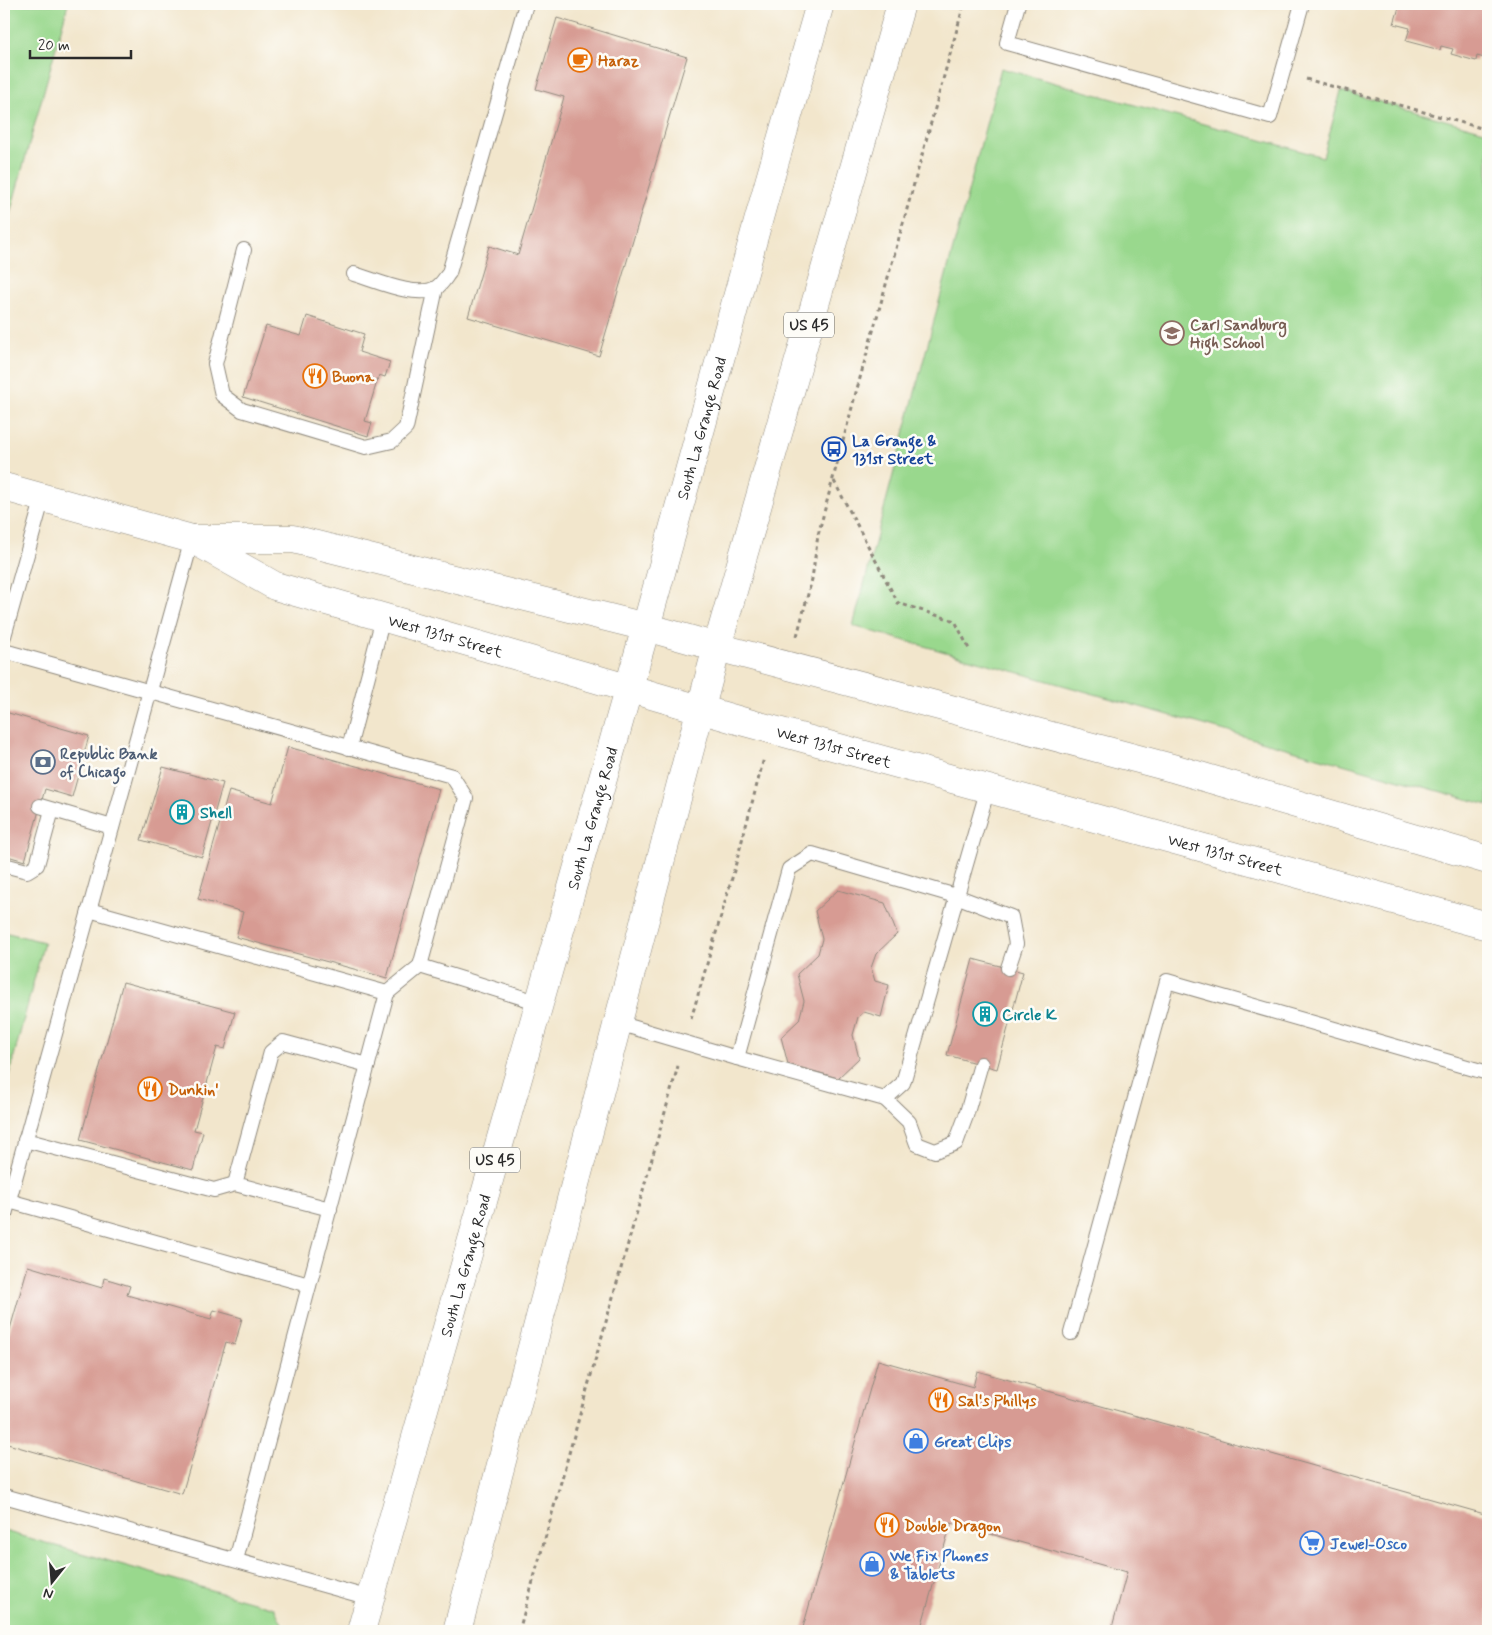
<svg xmlns="http://www.w3.org/2000/svg" width="1492" height="1635" viewBox="0 0 1492 1635" font-family="Mynerve,sans-serif">
<style>
.green{fill:#99d88d;stroke:#62825c}
.building{fill:#d79b93}
.lines{fill:none;stroke-linecap:round;stroke-linejoin:round}
.lane-casing{stroke:#8e887c;stroke-width:16}
.secondary-casing{stroke:#8e887c;stroke-width:29}
.highway-casing{stroke:#8e887c;stroke-width:29}
.path{stroke:#8e887c;stroke-width:3;stroke-dasharray:4 4;stroke-linecap:butt}
.lane{stroke:#fff;stroke-width:14}
.secondary{stroke:#fff;stroke-width:28}
.highway{stroke:#fff;stroke-width:28}
.labels{text-anchor:middle;stroke-width:5;stroke-linejoin:round;paint-order:stroke}
.shield{fill:#fdfcf7;stroke:#6a6a68;stroke-width:1}
.shield-label{font-size:15px;font-weight:bold;fill:#2b2b2b}
.food-label{font-size:16px;font-weight:bold;fill:#c56008;stroke:#fdfcf7;text-anchor:start}
.education-label{font-size:16px;font-weight:bold;fill:#785e54;stroke:#fdfcf7;text-anchor:start}
.street-label{font-size:16px;fill:#2b2b2b;stroke:#fdfcf7}
.transit-label{font-size:16px;font-weight:bold;fill:#164399;stroke:#fdfcf7;text-anchor:start}
.service-label{font-size:16px;font-weight:bold;fill:#4e5e75;stroke:#fdfcf7;text-anchor:start}
.culture-label{font-size:16px;font-weight:bold;fill:#0d838f;stroke:#fdfcf7;text-anchor:start}
.shop-label{font-size:16px;font-weight:bold;fill:#366cbe;stroke:#fdfcf7;text-anchor:start}
</style>
<rect width="100%" height="100%" fill="#fdfcf7"/>
<filter id="ink" filterUnits="userSpaceOnUse"><feTurbulence type="fractalNoise" baseFrequency=".02" numOctaves="2"/><feDisplacementMap in="SourceGraphic" scale="10" xChannelSelector="R" yChannelSelector="G"/><feConvolveMatrix kernelMatrix="1 2 1 2 8 2 1 2 1" color-interpolation-filters="sRGB"/></filter>
<filter id="wash" filterUnits="userSpaceOnUse"><feTurbulence type="fractalNoise" baseFrequency=".0096" numOctaves="4" result="noise"/><feDisplacementMap in="SourceGraphic" scale="20" xChannelSelector="R" yChannelSelector="G"/><feGaussianBlur stdDeviation="1.12" result="paint"/><feColorMatrix in="noise" values="0 0 0 0 0 0 0 0 0 0 0 0 0 0 0 0 0 1.4 0 .05"/><feComposite in="paint" operator="in"/></filter>
<g filter="url(#wash)">
<rect width="100%" height="100%" fill="#f2e6cc"/>
<g class="green">
<polygon points="4,4 68,4 4,235"/>
<polygon points="1001,68 1323,157 1341,91 1488,132 1488,805 853,626"/>
<polygon points="4,932 44,942 4,1094"/>
<polygon points="4,1531 274,1608 286,1631 4,1631"/>
</g>
<g id="blocks">
<g class="building">
<polygon points="1400,4 1488,4 1488,59 1477,56 1476,61 1451,54 1453,49 1441,46 1440,50 1406,41 1410,28 1394,24"/>
<polygon points="557,18 687,57 599,356 468,317 489,246 518,255 564,97 536,89"/>
<polygon points="307,316 364,334 359,352 390,362 385,377 379,375 365,421 372,423 368,436 243,397 266,326 301,336"/>
<polygon points="5,712 89,736 72,797 45,789 25,861 4,855"/>
<polygon points="288,747 439,789 387,978 236,937 243,912 198,899 229,791 272,803"/>
<polygon points="163,767 223,783 202,857 141,840"/>
<polygon points="838,890 885,903 897,934 876,954 871,968 875,981 889,985 881,1017 864,1012 858,1017 853,1035 859,1058 838,1078 788,1064 781,1037 799,1020 804,1001 797,974 818,954 822,939 815,911"/>
<polygon points="973,959 1023,972 997,1069 947,1055"/>
<polygon points="123,982 235,1012 225,1049 217,1047 194,1130 203,1132 193,1170 80,1140"/>
<polygon points="28,1266 102,1288 104,1278 130,1286 127,1295 211,1319 214,1310 242,1318 235,1345 226,1342 182,1494 4,1443 4,1350"/>
<polygon points="878,1360 973,1387 977,1371 1488,1515 1488,1631 1111,1631 1127,1572 951,1523 920,1631 802,1631"/>
</g>
</g>
</g>
<g filter="url(#ink)">
<use href="#blocks" fill-opacity="0" stroke="#8e887c" stroke-width="1"/>
<g class="lines">
<g class="lane-casing">
<g id="lane">
<polyline points="1018,4 1007,43 1270,117 1302,4"/>
<polyline points="244,250 215,364 222,395 242,410 366,447 392,441 406,428 436,288"/>
<path d="M 354,274 C 375,280 416,299 436,288 C 442,284 445,278 449,273 L 526,4"/>
<polyline points="4,636 43,497"/>
<polyline points="4,651 452,776 466,798 420,966"/>
<polyline points="349,748 383,618"/>
<polyline points="40,806 112,827"/>
<polyline points="4,865 27,871 37,865 52,810"/>
<polyline points="89,910 387,993 236,1560"/>
<polyline points="387,993 420,966 540,1003"/>
<polyline points="618,1023 737,1058 885,1099 903,1083 988,788"/>
<polyline points="737,1058 789,869 812,854 956,896 1011,917 1016,944 1008,968"/>
<polyline points="885,1099 909,1122 917,1144 935,1151 956,1143 966,1116 981,1064"/>
<polyline points="25,1140 214,1190 235,1184"/>
<polyline points="9,1201 309,1285"/>
<polyline points="330,1209 235,1184 271,1052 283,1042 368,1065"/>
<polyline points="4,1218 192,539"/>
<polyline points="1071,1333 1167,981 1488,1073"/>
<polyline points="4,1496 370,1598"/>
</g>
</g>
<g class="secondary-casing">
<g id="secondary">
<path id="s1" d="M 4,487 L 192,539 L 275,586 L 741,721 L 1488,926"/>
<polyline points="194,539 293,539 646,627 717,647 1176,769 1488,860"/>
</g>
</g>
<g class="highway-casing">
<g id="highway">
<path id="s2" d="M 361,1631 L 646,627 L 769,182 L 820,4"/>
<polyline points="457,1631 717,647 901,4"/>
</g>
</g>
<g class="path">
<polyline points="1306,79 1488,130"/>
<polyline points="834,481 898,603 955,621 969,649"/>
<polyline points="797,636 812,579 818,535 855,396 964,4"/>
<polyline points="691,1019 732,878 764,758"/>
<polyline points="519,1631 678,1066"/>
</g>
<use href="#lane" class="lane"/>
<use href="#secondary" class="secondary"/>
<use href="#highway" class="highway"/>
</g>
</g>
<defs>
<g id="cafe-ring" transform="scale(1.25)"><circle r="9.5" fill="#fdfcf7" stroke="#e8710a" stroke-width="1.5"/><path d="M-5.5-4.5H6V0H3Q3 3.5 0 3.5H-2.5Q-5.5 3.5-5.5 0ZM3-3.2v2h1.7v-2ZM-6 4.5H4V6H-6Z" fill="#e8710a"/></g>
<g id="school-ring" transform="scale(1.25)"><circle r="9.5" fill="#fdfcf7" stroke="#8d6e63" stroke-width="1.5"/><path d="M0-5L7-2L0 1L-7-2ZM-4 1L0 2.5L4 1V4Q0 6-4 4Z" fill="#8d6e63"/></g>
<g id="restaurant-ring" transform="scale(1.25)"><circle r="9.5" fill="#fdfcf7" stroke="#e8710a" stroke-width="1.5"/><path d="M-5-6h1v4h1v-4h1v4h1v-4h1v5L-1.5 .5V6h-2V.5L-5-1ZM5-6V6H3V1.5H1.5Q1.5-4 5-6Z" fill="#e8710a"/></g>
<g id="bus-ring" transform="scale(1.25)"><circle r="9.5" fill="#fdfcf7" stroke="#1a4fb4" stroke-width="1.5"/><path d="M-5-6H5V4H4V6H2V4H-2V6H-4V4H-5ZM-3.5-4V0h7V-4ZM-3.5 1.2v1.5H-2V1.2ZM2 1.2v1.5H3.5V1.2Z" fill="#1a4fb4"/></g>
<g id="bank-ring" transform="scale(1.25)"><circle r="9.5" fill="#fdfcf7" stroke="#5c6f8a" stroke-width="1.5"/><path d="M-6-4H6V4H-6ZM0-2.3a2.3 2.3 0 1 0 0 4.6a2.3 2.3 0 1 0 0-4.6Z" fill="#5c6f8a"/></g>
<g id="building-ring" transform="scale(1.25)"><circle r="9.5" fill="#fdfcf7" stroke="#0f9aa8" stroke-width="1.5"/><path d="M-4-6H4V6H1V3H-1V6H-4ZM-2.5-4.3h1.7v1.8h-1.7ZM.8-4.3h1.7v1.8H.8ZM-2.5-1h1.7V.8h-1.7ZM.8-1h1.7V.8H.8Z" fill="#0f9aa8"/></g>
<g id="shop-ring" transform="scale(1.25)"><circle r="9.5" fill="#fdfcf7" stroke="#3f7fe0" stroke-width="1.5"/><path d="M-5-2.5h2.3a2.7 3.5 0 0 1 5.4 0H5L5.5 6h-11ZM-1.5-2.5h3a1.5 2.3 0 0 0-3 0Z" fill="#3f7fe0"/></g>
<g id="supermarket-ring" transform="scale(1.25)"><circle r="9.5" fill="#fdfcf7" stroke="#3f7fe0" stroke-width="1.5"/><path d="M-6-5.5h2.5l.6 2H6L4.5 2H-2.5L-4.4-4H-6ZM-1.5 3.2a1.3 1.3 0 1 0 .1 0ZM3 3.2a1.3 1.3 0 1 0 .1 0Z" fill="#3f7fe0"/></g>
</defs>
<g fill-rule="evenodd">
<use href="#cafe-ring" x="580" y="60"/>
<use href="#school-ring" x="1172" y="333"/>
<use href="#restaurant-ring" x="315" y="376"/>
<use href="#bus-ring" x="834" y="449"/>
<use href="#bank-ring" x="43" y="762"/>
<use href="#building-ring" x="182" y="812"/>
<use href="#building-ring" x="985" y="1014"/>
<use href="#restaurant-ring" x="150" y="1089"/>
<use href="#restaurant-ring" x="941" y="1400"/>
<use href="#shop-ring" x="916" y="1441"/>
<use href="#restaurant-ring" x="887" y="1525"/>
<use href="#supermarket-ring" x="1312" y="1543"/>
<use href="#shop-ring" x="872" y="1564"/>
</g>
<g class="labels">
<g class="shield">
<rect x="784" y="312.5" width="50" height="25" rx="4"/>
<rect x="470" y="1147.5" width="50" height="25" rx="4"/>
</g>
<g class="shield-label">
<text x="809" y="330">US 45</text>
<text x="495" y="1165">US 45</text>
</g>
<g class="food-label">
<text x="598" y="66">Haraz</text>
<text x="332" y="382">Buona</text>
<text x="168" y="1095">Dunkin'</text>
<text x="958" y="1406">Sal's Phillys</text>
<text x="904" y="1531">Double Dragon</text>
</g>
<g class="education-label">
<text x="1190" y="330">Carl Sandburg<tspan x="1190" dy="18">High School</tspan></text>
</g>
<g class="street-label">
<text dy="6" stroke="none"><textPath href="#s2" startOffset="1250">South La Grange Road</textPath></text>
<text dy="6" stroke="none"><textPath href="#s1" startOffset="468">West 131st Street</textPath></text>
<text dy="6" stroke="none"><textPath href="#s1" startOffset="872">West 131st Street</textPath></text>
<text dy="6" stroke="none"><textPath href="#s2" startOffset="845">South La Grange Road</textPath></text>
<text dy="6" stroke="none"><textPath href="#s1" startOffset="1278">West 131st Street</textPath></text>
<text dy="6" stroke="none"><textPath href="#s2" startOffset="380">South La Grange Road</textPath></text>
</g>
<g class="transit-label">
<text x="852" y="446">La Grange &amp;<tspan x="852" dy="18">131st Street</tspan></text>
</g>
<g class="service-label">
<text x="60" y="759">Republic Bank<tspan x="60" dy="18">of Chicago</tspan></text>
</g>
<g class="culture-label">
<text x="200" y="818">Shell</text>
<text x="1002" y="1020">Circle K</text>
</g>
<g class="shop-label">
<text x="934" y="1447">Great Clips</text>
<text x="1330" y="1549">Jewel-Osco</text>
<text x="890" y="1561">We Fix Phones<tspan x="890" dy="18">&amp; Tablets</tspan></text>
</g>
</g>
<rect width="1492" height="1635" fill="none" stroke="#fdfcf7" stroke-width="20"/>
<g transform="translate(52 1582) rotate(197)" stroke="#fdfcf7" stroke-width="4" paint-order="stroke">
<path d="M0-4L9 19L0 12L-9 19Z" fill="#2b2b2b"/>
<text y="-8" font-size="14" font-weight="bold" text-anchor="middle" fill="#2b2b2b">N</text>
</g>
<path d="M30 50v8h101v-8" fill="none" stroke="#2b2b2b" stroke-width="2.5"/>
<text x="38" y="50" font-size="15" fill="#2b2b2b" stroke="#fdfcf7" stroke-width="4" paint-order="stroke">20 m</text>
</svg>
